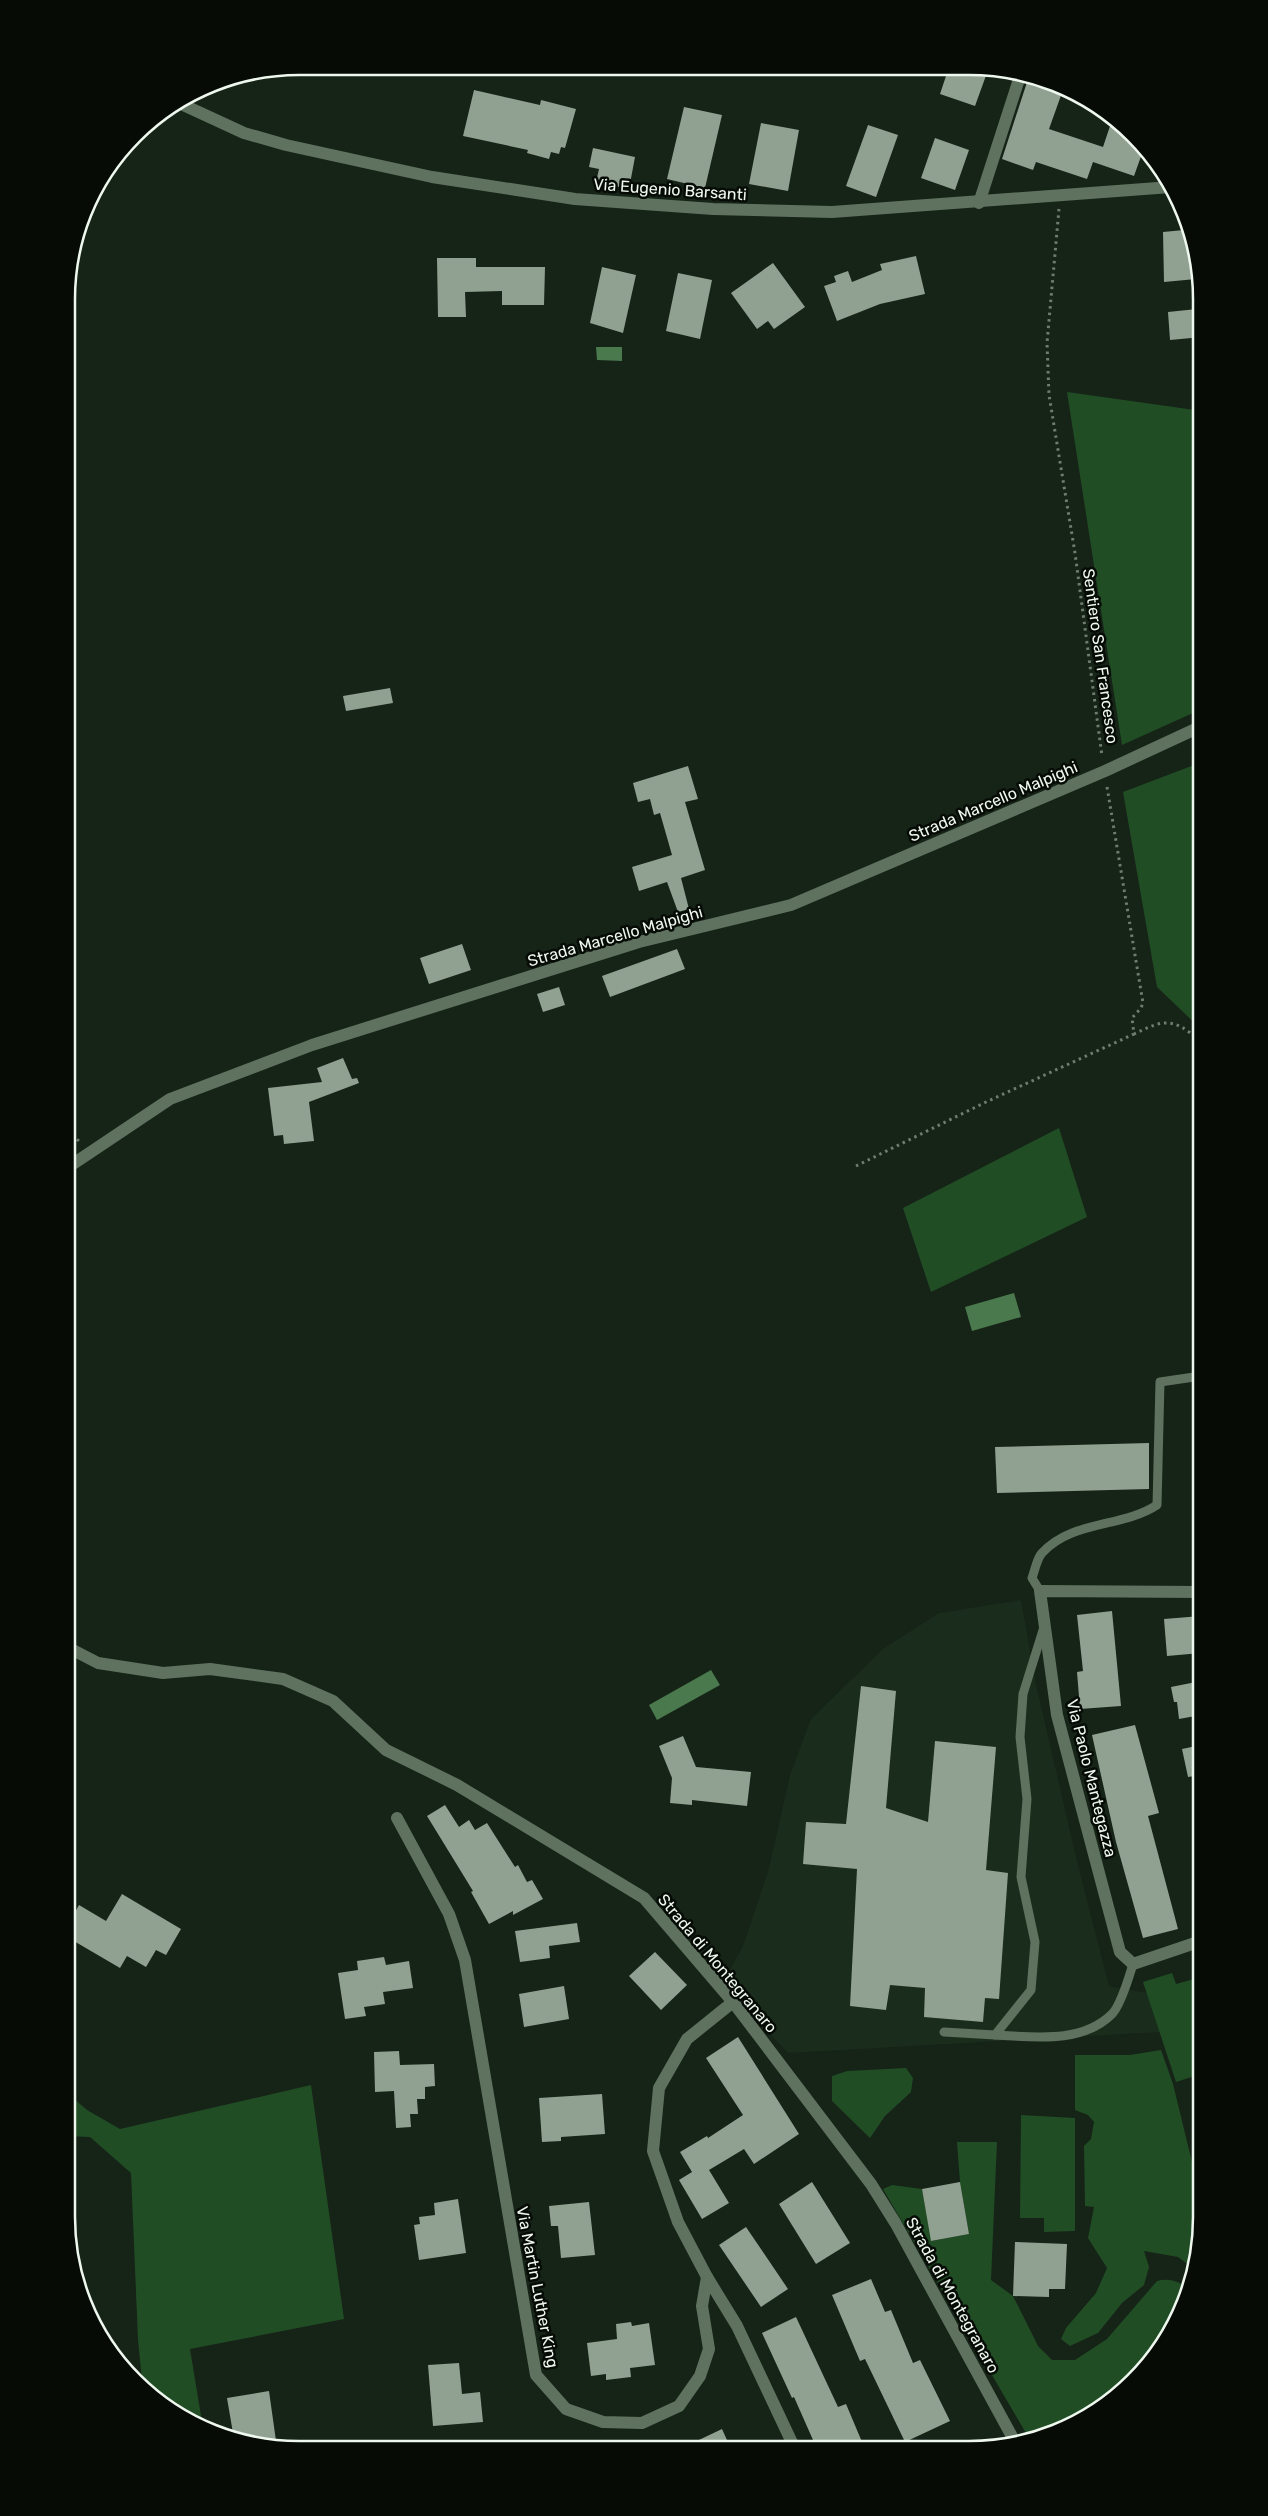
<svg xmlns="http://www.w3.org/2000/svg" width="1268" height="2516" viewBox="0 0 1268 2516" font-family="Rubik,sans-serif">
<style>
.built{fill:#1a2c1b}
.green{fill:#214d25}
.water{fill:#4a794d}
.building{fill:#91a191}
.lines{fill:none;stroke-linecap:round;stroke-linejoin:round}
.path{stroke:#707c71;stroke-width:3;stroke-dasharray:2.5 4;stroke-linecap:butt}
.lane{stroke:#5e725f;stroke-width:9}
.street{stroke:#5e725f;stroke-width:12}
.labels{text-anchor:middle;stroke-width:5;stroke-linejoin:round;paint-order:stroke}
.street-label{font-size:16px;fill:#eff8ef;stroke:#060b06}
.rim{fill:none;stroke:#eff8ef;stroke-width:2.5}
</style>
<rect width="100%" height="100%" fill="#162317"/>
<polygon class="built" points="1021,1600 1035,1680 1077,1861 1109,1986 1147,1993 1160,2032 788,2053 722,1984 743,1946 769,1868 790,1775 811,1719 883,1649 939,1613"/>
<g class="green">
<polygon points="1067,392 1202,411 1202,709 1122,745"/>
<polygon points="1202,762 1202,1030 1157,987 1123,792"/>
<polygon points="1059,1128 1087,1217 931,1292 903,1208"/>
<polygon points="1172,1973 1176,1984 1201,1977 1201,2074 1176,2082 1143,1982"/>
<polygon points="1161,2050 1173,2084 1201,2199 1201,2233 1193,2268 1178,2257 1144,2251 1149,2267 1144,2285 1122,2303 1098,2333 1070,2346 1061,2339 1066,2328 1096,2293 1107,2268 1088,2238 1094,2207 1085,2206 1084,2146 1091,2139 1094,2122 1088,2115 1075,2110 1075,2055 1130,2055"/>
<polygon points="906,2068 913,2078 911,2092 885,2116 870,2138 832,2101 832,2076 847,2071"/>
<polygon points="311,2085 344,2319 190,2349 203,2428 143,2390 138,2340 131,2173 90,2137 66,2136 66,2092 87,2110 120,2129"/>
<polygon points="1021,2115 1075,2118 1075,2231 1044,2232 1044,2218 1020,2218"/>
<path d="M 957,2142 L 997,2142 L 991,2280 L 1013,2296 L 1038,2346 L 1052,2360 L 1075,2360 L 1107,2339 L 1157,2281 C 1169,2278 1179,2281 1188,2289 C 1173,2354 1095,2429 1030,2440 L 883,2189 L 892,2185 L 922,2189 L 932,2241 L 969,2234 L 960,2182 Z"/>
</g>
<g class="water">
<polygon points="596,347 622,347 622,361 597,360"/>
<polygon points="1014,1293 1021,1317 972,1331 965,1307"/>
<polygon points="711,1670 720,1685 657,1720 649,1705"/>
</g>
<g class="building">
<polygon points="948,70 988,70 975,106 940,94"/>
<polygon points="1029,76 1064,87 1049,129 1103,147 1113,117 1122,124 1144,148 1134,176 1093,162 1087,179 1036,162 1033,170 1002,159"/>
<polygon points="474,90 540,105 541,100 576,109 565,148 561,147 559,154 551,152 549,159 527,153 528,150 463,136"/>
<polygon points="684,107 722,115 705,188 667,179"/>
<polygon points="761,123 799,130 788,191 749,184"/>
<polygon points="868,125 898,135 876,197 846,186"/>
<polygon points="935,138 969,150 955,190 921,178"/>
<polygon points="593,148 635,157 629,189 596,182 599,169 589,167"/>
<polygon points="1184,230 1191,233 1196,279 1164,282 1163,232"/>
<polygon points="916,256 925,294 880,304 837,321 824,286 836,282 834,276 848,271 852,282 882,270 880,264"/>
<polygon points="437,258 476,258 476,267 545,267 544,305 502,305 502,291 465,292 466,317 438,317"/>
<polygon points="773,263 805,307 774,329 768,321 757,329 731,293"/>
<polygon points="602,267 636,275 623,333 590,323"/>
<polygon points="678,273 712,280 700,339 666,331"/>
<polygon points="1197,309 1197,314 1202,314 1202,337 1170,340 1168,312"/>
<polygon points="390,688 393,703 346,711 343,696"/>
<polygon points="688,766 698,799 685,802 705,870 681,878 689,909 678,912 667,882 639,891 632,867 672,855 660,813 654,815 650,799 638,802 633,783"/>
<polygon points="462,944 471,970 429,984 420,958"/>
<polygon points="677,949 685,969 610,997 602,976"/>
<polygon points="559,987 565,1005 543,1012 537,994"/>
<polygon points="343,1058 352,1079 357,1078 359,1083 309,1102 314,1141 284,1144 283,1135 274,1136 268,1088 322,1082 317,1068"/>
<polygon points="1149,1443 1149,1489 997,1493 995,1447"/>
<polygon points="1112,1611 1121,1706 1080,1709 1077,1672 1083,1671 1077,1615"/>
<polygon points="1201,1616 1201,1653 1167,1656 1164,1619"/>
<polygon points="1201,1681 1201,1715 1179,1719 1177,1702 1174,1702 1171,1687"/>
<polygon points="861,1686 896,1691 886,1808 928,1822 935,1741 996,1747 986,1870 1008,1873 999,1999 985,1998 983,2022 924,2017 925,1988 890,1985 886,2010 850,2006 857,1869 803,1864 806,1822 846,1824"/>
<polygon points="1135,1725 1159,1813 1148,1816 1178,1929 1143,1938 1116,1842 1092,1735"/>
<polygon points="683,1736 696,1767 751,1772 747,1806 692,1800 692,1805 670,1803 672,1778 659,1746"/>
<polygon points="1201,1745 1201,1775 1188,1777 1182,1749"/>
<polygon points="445,1805 459,1827 469,1820 475,1830 487,1823 515,1867 518,1865 527,1882 532,1880 543,1899 513,1915 513,1911 489,1924 471,1892 473,1891 427,1816"/>
<polygon points="122,1894 181,1929 166,1955 156,1950 146,1967 127,1956 120,1968 67,1937 67,1927 79,1905 106,1921"/>
<polygon points="577,1923 580,1942 549,1946 550,1958 520,1962 515,1931"/>
<polygon points="655,1952 687,1985 661,2010 629,1976"/>
<polygon points="384,1957 386,1965 409,1961 413,1988 383,1992 385,2004 364,2007 366,2016 345,2019 338,1973 358,1970 357,1961"/>
<polygon points="564,1986 569,2019 524,2027 519,1994"/>
<polygon points="738,2037 799,2134 754,2164 744,2149 709,2170 729,2203 702,2219 679,2180 692,2172 680,2152 707,2136 708,2138 743,2115 706,2058"/>
<polygon points="399,2051 400,2065 434,2064 435,2086 425,2087 425,2099 417,2099 418,2114 410,2114 411,2127 396,2128 394,2091 375,2092 374,2052"/>
<polygon points="602,2094 605,2134 561,2137 561,2141 542,2142 539,2098"/>
<polygon points="812,2182 850,2243 816,2264 779,2204"/>
<polygon points="960,2182 969,2234 931,2241 922,2189"/>
<polygon points="458,2199 466,2253 419,2260 414,2225 420,2224 419,2217 435,2215 434,2203"/>
<polygon points="589,2202 595,2255 561,2258 558,2226 551,2226 549,2206"/>
<polygon points="746,2227 788,2289 761,2307 719,2245"/>
<polygon points="1015,2242 1067,2244 1065,2289 1049,2289 1049,2297 1013,2296"/>
<polygon points="871,2279 885,2312 891,2310 913,2363 920,2360 950,2421 905,2442 865,2359 860,2361 832,2295"/>
<polygon points="796,2317 838,2407 846,2404 865,2449 817,2449 794,2397 792,2398 762,2333"/>
<polygon points="631,2322 632,2326 649,2323 655,2365 630,2368 631,2377 606,2380 606,2374 591,2376 587,2343 617,2339 616,2324"/>
<polygon points="459,2363 462,2394 480,2392 483,2422 433,2426 428,2365"/>
<polygon points="269,2391 277,2448 268,2448 234,2439 227,2398"/>
<polygon points="722,2429 731,2449 680,2449"/>
</g>
<g class="lines">
<g class="path">
<polyline points="1059,209 1047,343 1049,395 1075,553 1102,756"/>
<path d="M 1107,787 L 1143,1003 L 1141,1008 L 1132,1018 L 1134,1034 C 1156,1024 1168,1016 1189,1032 C 1196,1037 1199,1040 1202,1048"/>
<polyline points="67,1131 79,1141"/>
<polyline points="856,1166 986,1102 1134,1034"/>
</g>
<g class="lane">
<path d="M 1040,1591 L 1032,1578 C 1035,1570 1037,1558 1042,1553 C 1072,1520 1122,1528 1157,1505 L 1160,1382 L 1201,1376"/>
<polyline points="944,2032 995,2035 1031,1990 1035,1942 1021,1877 1027,1799 1020,1737 1023,1694 1044,1627"/>
<path d="M 995,2035 C 1034,2037 1082,2044 1112,2014 C 1121,2005 1129,1977 1133,1964"/>
</g>
<g class="street">
<polyline points="179,103 244,133 286,145 432,177 575,199 713,209 832,212 1171,187"/>
<polyline points="979,203 1021,73"/>
<polyline points="67,1168 170,1099 312,1045 639,942 791,905 1105,771 1202,726"/>
<polyline points="67,1647 98,1663 163,1673 210,1669 283,1679 333,1701 386,1750 457,1785 644,1898 733,2002 871,2184 896,2224 1015,2442"/>
<polyline points="397,1818 449,1914 465,1960 536,2375 566,2409 603,2422 642,2423 679,2406 700,2376 709,2349 702,2306 707,2277"/>
<polyline points="1201,1941 1133,1964 1120,1952 1057,1715 1040,1591 1201,1592"/>
<polyline points="733,2002 687,2039 659,2088 653,2151 678,2222 707,2277 737,2326 795,2449"/>
</g>
</g>
<g class="labels">
<g class="street-label">
<text transform="translate(670 189) rotate(4)" y="6">Via Eugenio Barsanti</text>
<text transform="translate(1101 656) rotate(82)" y="6">Sentiero San Francesco</text>
<text transform="translate(993 801) rotate(-23)" y="6">Strada Marcello Malpighi</text>
<text transform="translate(615 936) rotate(-16)" y="6">Strada Marcello Malpighi</text>
<text transform="translate(1092 1778) rotate(76)" y="6">Via Paolo Mantegazza</text>
<text transform="translate(718 1963) rotate(50)" y="6">Strada di Montegranaro</text>
<text transform="translate(538 2287) rotate(79)" y="6">Via Martin Luther King</text>
<text transform="translate(953 2295) rotate(61)" y="6">Strada di Montegranaro</text>
</g>
</g>
<path d="M0 0H1268V2516H0ZM299 75H969A224 224 0 0 1 1193 299V2217A224 224 0 0 1 969 2441H299A224 224 0 0 1 75 2217V299A224 224 0 0 1 299 75Z" fill="#060b06" fill-rule="evenodd"/>
<path class="rim" d="M299 75H969A224 224 0 0 1 1193 299V2217A224 224 0 0 1 969 2441H299A224 224 0 0 1 75 2217V299A224 224 0 0 1 299 75Z"/>
</svg>
